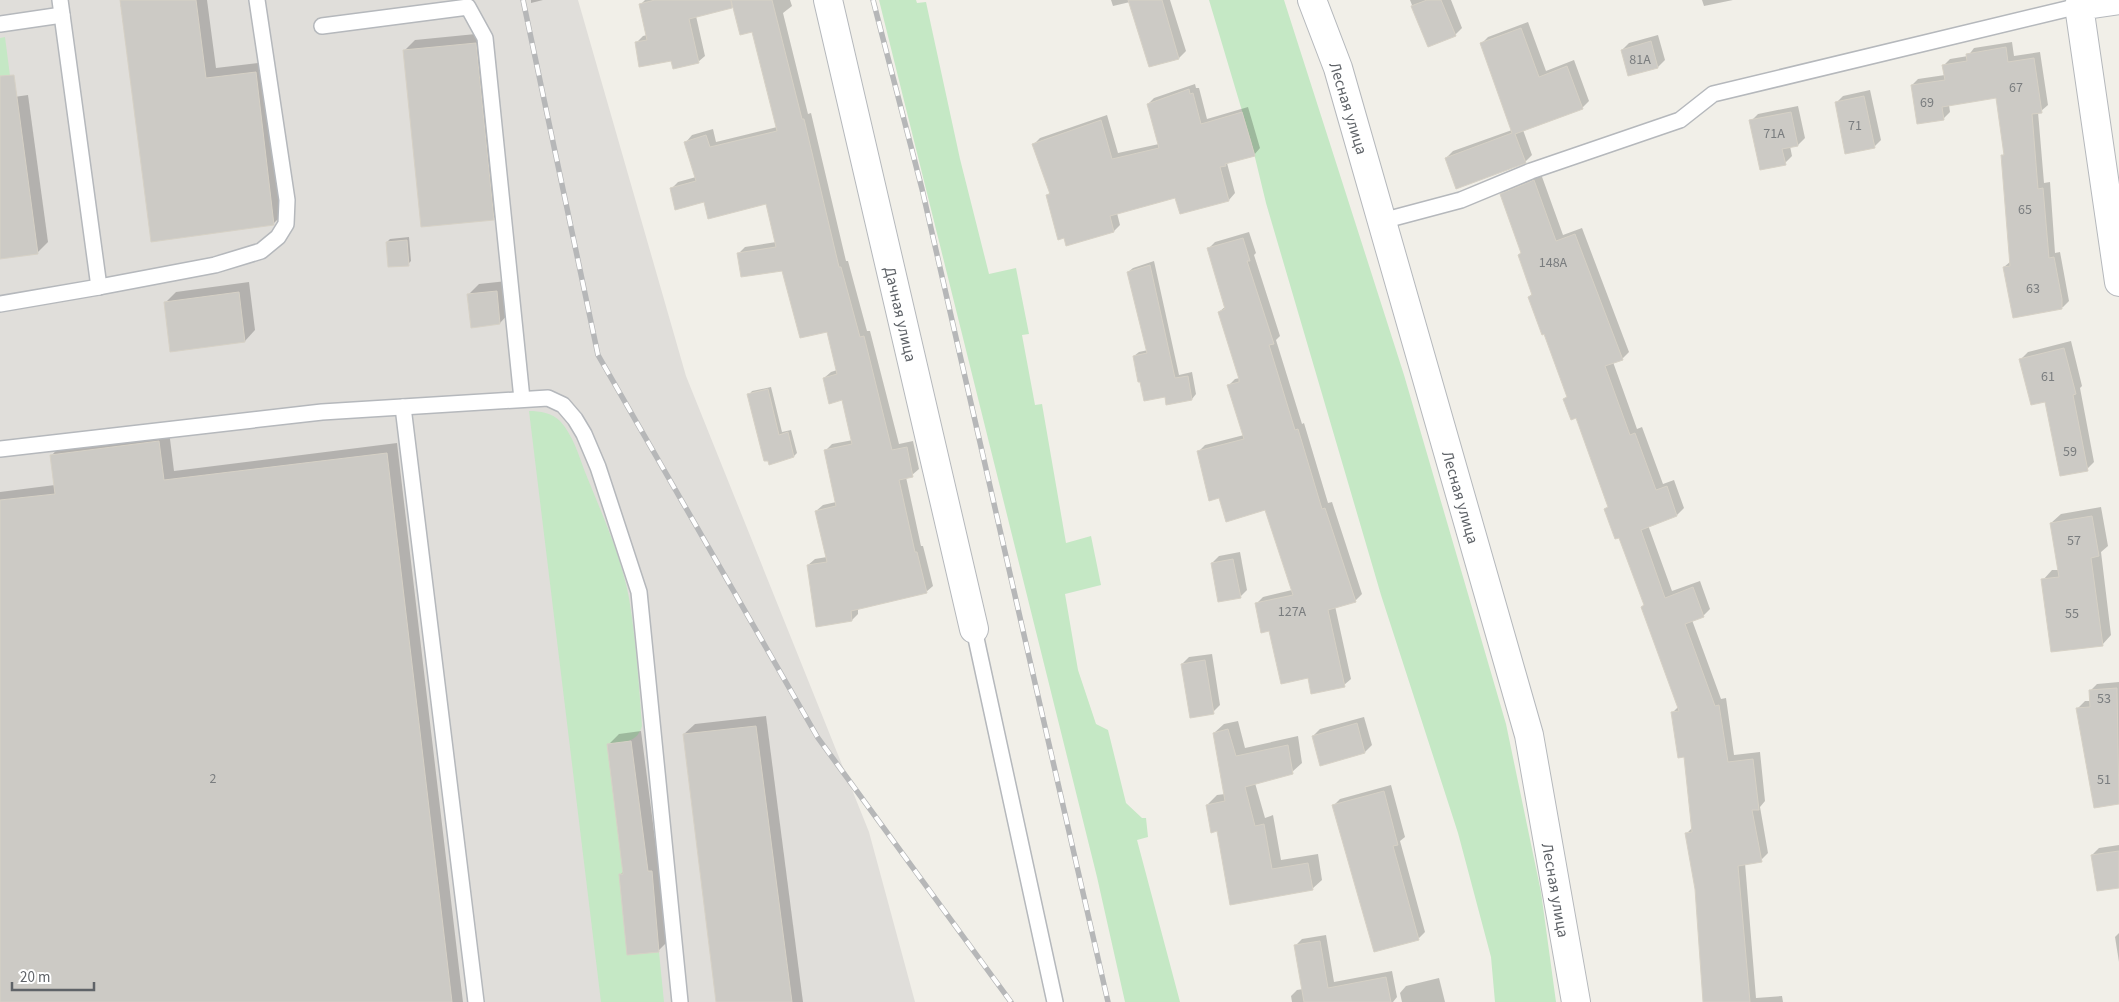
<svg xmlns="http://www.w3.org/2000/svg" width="2119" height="1002" viewBox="0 0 2119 1002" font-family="'Source Sans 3',sans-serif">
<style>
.industrial{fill:#e0deda}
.green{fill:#c5e8c5}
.shadow{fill:#0003}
.building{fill:#cccac5;stroke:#d6d1c6}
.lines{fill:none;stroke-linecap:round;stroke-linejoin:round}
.service-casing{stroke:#b5b8bc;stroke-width:18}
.minor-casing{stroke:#b5b8bc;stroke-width:30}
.tertiary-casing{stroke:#b5b8bc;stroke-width:30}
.service{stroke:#fff;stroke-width:15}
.minor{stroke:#fff;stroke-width:28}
.tertiary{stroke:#fff;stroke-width:28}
.rail-casing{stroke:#b6b7b8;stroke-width:5.5}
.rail{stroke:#fff;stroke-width:4;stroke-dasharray:11;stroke-linecap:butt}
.labels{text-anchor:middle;stroke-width:4.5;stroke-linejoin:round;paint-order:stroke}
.number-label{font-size:14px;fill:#7a7d7f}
.street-label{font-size:16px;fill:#5f6368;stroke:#fff}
</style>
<rect width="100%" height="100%" fill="#f1efe8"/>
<polygon class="industrial" points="0,0 578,0 686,376 869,832 915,1002 0,1002"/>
<g class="green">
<polygon points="879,0 916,0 917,3 926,2 960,159 989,274 1016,268 1029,334 1022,335 1035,405 1042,404 1066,543 1091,536 1101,585 1065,594 1078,670 1096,724 1108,730 1126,803 1142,818 1146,818 1148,837 1137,840 1180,1002 1125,1002 1097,877"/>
<polygon points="1209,0 1284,0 1404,375 1506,724 1541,892 1556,1002 1495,1002 1491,957 1458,833 1381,595 1266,203 1251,141"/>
<polygon points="5,37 13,99 0,100 0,38"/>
<path d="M 529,411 C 540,411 552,413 560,421 C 573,435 579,456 585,472 C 601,512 621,555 629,598 C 636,640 639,684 642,726 C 637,744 621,742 607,745 L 620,846 L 648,871 L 619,874 L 627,954 L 659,952 L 664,1002 L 601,1002 Z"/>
</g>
<g class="shadow">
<polygon points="120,0 207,0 216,68 266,62 285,212 274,223 152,240"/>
<polygon points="531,0 543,0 531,3"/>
<polygon points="645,0 790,0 792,6 783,13 808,114 811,113 846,261 848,261 867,331 870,331 899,444 913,441 919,469 912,475 906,477 921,546 923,546 933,586 926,592 858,608 858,614 852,620 808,565 815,559 827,557 816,511 823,505 836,502 825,451 832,444 853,440 843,399 824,378 831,372 837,370 828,331 783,269 739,253 745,247 776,242 767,203 705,200 671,189 678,182 696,177 686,142 692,135 713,129 716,142 777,127 753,31 734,7 696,16 705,56 698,62 672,60 636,43 643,36 647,35 641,4"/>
<polygon points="1111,0 1170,0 1186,51 1179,58 1150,66 1130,2 1113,6"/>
<polygon points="1410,0 1451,0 1462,28 1455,35 1428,46"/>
<polygon points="1702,0 1733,0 1704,6"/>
<polygon points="1528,22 1546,71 1574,60 1589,101 1582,108 1523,130 1532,155 1525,162 1446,158 1453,151 1512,130 1481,44 1488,37"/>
<polygon points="486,33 504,208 494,218 404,51 415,40"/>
<polygon points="1658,35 1665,60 1658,67 1629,75 1622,50 1629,43"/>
<polygon points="2012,42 2014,56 2040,52 2048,105 2041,111 2038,112 2044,183 2050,182 2055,253 2060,252 2069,301 2063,307 2014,317 2004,267 2011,261 2002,156 2005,153 1997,97 1949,105 1950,112 1943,119 1912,85 1918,79 1945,75 1944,65 1950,59 1968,56 1974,48"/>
<polygon points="1195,84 1196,88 1199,88 1207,119 1248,107 1260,148 1254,155 1227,163 1235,193 1229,200 1176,196 1117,213 1120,225 1114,231 1067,244 1047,196 1050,192 1034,144 1040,138 1107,115 1118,153 1159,144 1148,104 1154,98"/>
<polygon points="1870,90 1881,140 1874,147 1836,103 1843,96"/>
<polygon points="28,95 48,242 37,253 0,258 0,99"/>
<polygon points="1798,106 1805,138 1798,145 1790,146 1792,156 1785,163 1751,121 1758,114"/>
<polygon points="1541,174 1563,235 1582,228 1629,352 1622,359 1613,362 1637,429 1642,427 1663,484 1674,480 1684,508 1677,515 1648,525 1672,591 1700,581 1710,609 1703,616 1692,620 1721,699 1726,698 1734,755 1760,752 1765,801 1760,807 1768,853 1761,860 1745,863 1756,998 1782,996 1783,1002 1708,1002 1696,889 1686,834 1693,827 1685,756 1672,713 1679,706 1645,604 1577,416 1565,399 1568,396 1545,333 1529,297 1533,293 1522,252 1501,194 1508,187"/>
<polygon points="1249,232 1256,253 1254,255 1280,336 1276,340 1302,424 1304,423 1328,503 1332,502 1362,594 1355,601 1335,606 1351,679 1344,685 1309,676 1256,604 1263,597 1292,590 1266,509 1220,497 1198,452 1205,445 1244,435 1228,386 1235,379 1240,378 1219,312 1226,306 1208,249 1215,242"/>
<polygon points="409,237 411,261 408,264 387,242 390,239"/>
<polygon points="1154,261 1179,375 1192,372 1196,394 1192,399 1166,396 1134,356 1139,352 1148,350 1128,272 1133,268"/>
<polygon points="507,281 510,312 500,323 468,295 479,284"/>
<polygon points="249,282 255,330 245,341 165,303 176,292"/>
<polygon points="2071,341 2082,386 2080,388 2094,462 2087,469 2021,359 2028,352"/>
<polygon points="771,387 782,432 791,430 797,453 794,456 749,395 752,391"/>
<polygon points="169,431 174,471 397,443 463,1002 0,1002 0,492 55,485 52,455 62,444"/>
<polygon points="2101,507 2108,546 2101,552 2111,635 2102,645 2043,580 2052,570 2059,570 2051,523 2061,514"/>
<polygon points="1240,552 1247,590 1240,597 1212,563 1219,556"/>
<polygon points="1212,654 1220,705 1213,712 1182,664 1189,657"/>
<polygon points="2119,682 2119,802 2095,807 2078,708 2085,701 2091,701 2090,691 2097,684"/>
<polygon points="766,716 803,1002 717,1002 684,734 695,724"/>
<polygon points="1364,717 1372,745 1365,752 1313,736 1320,729"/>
<polygon points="1238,721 1245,748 1298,736 1302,763 1292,772 1255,783 1265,818 1273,815 1281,860 1318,854 1322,880 1312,889 1231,903 1218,830 1207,805 1217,795 1225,794 1214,733 1224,724"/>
<polygon points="641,731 658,862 662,861 669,940 659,950 620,875 624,871 608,745 619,734"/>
<polygon points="1391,785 1405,837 1400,841 1425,932 1418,939 1333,806 1340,799"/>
<polygon points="2119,845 2119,887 2092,855 2099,848"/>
<polygon points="2119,933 2119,962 2115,937"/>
<polygon points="1326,935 1334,982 1392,971 1397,997 1393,1002 1292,1002 1291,996 1297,990 1303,989 1295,946 1302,939"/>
<polygon points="1439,978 1445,1002 1402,1002 1400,993 1406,986"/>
</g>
<g class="building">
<polygon points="120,0 196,0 206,78 256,72 274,225 151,242"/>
<polygon points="655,0 731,0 732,8 689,19 699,63 673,69 671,61 639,67 635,42 647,40 639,4"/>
<polygon points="731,0 772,0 802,119 804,119 839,267 841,267 860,337 864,336 892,450 907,447 913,477 899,480 915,552 917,552 927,593 851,611 852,621 816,627 807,565 827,562 815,511 836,506 824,450 852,444 842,400 829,404 823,378 837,374 827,332 800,338 782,271 741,277 737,253 776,247 766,204 708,219 704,202 675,210 670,188 696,181 684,142 706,135 710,147 777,131 752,32 740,35"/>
<polygon points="1128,0 1162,0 1179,59 1149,67"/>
<polygon points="1427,0 1441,0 1456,36 1428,47 1411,6"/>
<polygon points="1521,28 1539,77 1567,66 1583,109 1515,134 1526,163 1456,189 1445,158 1512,133 1480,43"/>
<polygon points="1651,41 1658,68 1628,76 1621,50"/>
<polygon points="476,43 494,220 421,227 403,50"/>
<polygon points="2006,47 2008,62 2034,58 2042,113 2032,114 2038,189 2043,188 2049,258 2054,257 2062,299 2062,309 2013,318 2003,267 2010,266 2001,155 2004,155 1996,98 1942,107 1944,120 1917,124 1911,85 1945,80 1942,65 1967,61 1966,54"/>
<polygon points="14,75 38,254 0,259 0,76"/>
<polygon points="1189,89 1190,94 1193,93 1201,124 1242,112 1255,156 1225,164 1226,166 1220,167 1229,201 1180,214 1175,198 1110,216 1114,232 1066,246 1064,238 1058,240 1046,195 1050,194 1032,144 1101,120 1112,159 1159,148 1147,104"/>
<polygon points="1864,96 1875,148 1845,154 1835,102"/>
<polygon points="1791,112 1798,146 1782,149 1786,165 1760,170 1749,120"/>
<polygon points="1534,180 1556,241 1575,234 1623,360 1605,366 1630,435 1635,433 1656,490 1667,486 1677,516 1641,530 1665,598 1693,587 1704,617 1685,624 1715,706 1719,705 1728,762 1753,759 1759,810 1752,810 1762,862 1738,866 1750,1002 1703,1002 1695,889 1685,833 1692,832 1684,757 1678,758 1671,712 1679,711 1641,607 1644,605 1619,538 1615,539 1604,509 1608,507 1576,418 1571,420 1563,399 1567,397 1544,334 1542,335 1528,297 1532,295 1518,255 1521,253 1500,194"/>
<polygon points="1243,238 1250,261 1247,261 1274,344 1269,345 1295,430 1298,429 1322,509 1325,508 1356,602 1328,610 1345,687 1311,694 1308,678 1281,684 1269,631 1261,633 1255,603 1293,595 1265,510 1226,522 1219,498 1209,501 1197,451 1244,439 1227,385 1239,382 1239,379 1218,312 1225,309 1207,248"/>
<polygon points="407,240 409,266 388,267 386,242"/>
<polygon points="1150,265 1175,378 1188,376 1192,400 1166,405 1165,397 1144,401 1140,382 1138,382 1133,356 1147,353 1127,272"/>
<polygon points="497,291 500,324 471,328 467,294"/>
<polygon points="239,292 245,342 170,352 164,302"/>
<polygon points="2064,348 2076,394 2073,395 2088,471 2060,476 2045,402 2031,405 2019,359"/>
<polygon points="768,389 779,435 788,432 794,457 769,465 768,461 764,461 747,394"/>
<polygon points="159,441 164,480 387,453 452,1002 0,1002 0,500 55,494 50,455"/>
<polygon points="2092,516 2099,556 2091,558 2103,646 2051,652 2041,579 2059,577 2050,523"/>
<polygon points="1233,559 1241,598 1218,602 1211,563"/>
<polygon points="1205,660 1214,714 1190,718 1181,664"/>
<polygon points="2117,688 2119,804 2094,808 2076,708 2090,707 2089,690"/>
<polygon points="1357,723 1365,753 1320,766 1312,736"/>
<polygon points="756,726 792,1002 716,1002 683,734"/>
<polygon points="1228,729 1236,756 1288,745 1293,774 1245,787 1255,826 1264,824 1272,869 1308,863 1313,890 1230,905 1217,831 1211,833 1206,805 1225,801 1213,733"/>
<polygon points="631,741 648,871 652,871 659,952 627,955 619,874 623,874 607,744"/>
<polygon points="1384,791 1398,845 1393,846 1419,940 1374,952 1332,805"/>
<polygon points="2119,851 2119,888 2097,891 2091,855"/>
<polygon points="1320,941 1328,988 1386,977 1391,1002 1304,1002 1294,945"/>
</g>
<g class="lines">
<g class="service-casing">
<g id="service">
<polyline points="0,24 62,15"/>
<polyline points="322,26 468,7 485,38 522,399"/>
<polyline points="1382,221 1461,200 1531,171 1680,120 1713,94 2079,6"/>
<polyline points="99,287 215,265 261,251 278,237 286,224 287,200 257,0"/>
<polyline points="0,304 99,287 60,0"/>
<polyline points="403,407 476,1002"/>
<polyline points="0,449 322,412 548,398 563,405 575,419 584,434 598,467 639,592 680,1002"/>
<polyline points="974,629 1055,1002"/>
</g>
</g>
<g class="minor-casing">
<g id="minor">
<polyline points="828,0 974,629"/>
<polyline points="2119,0 2079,6 2119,282"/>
</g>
</g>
<g class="tertiary-casing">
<polyline id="tertiary" points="1312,0 1338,68 1529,735 1576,1002"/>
</g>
<use href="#service" class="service"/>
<use href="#minor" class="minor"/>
<use href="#tertiary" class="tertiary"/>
<g class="rail-casing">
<g id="rail">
<polyline points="523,0 598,355 818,738 1011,1002"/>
<polyline points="873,0 922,189 1108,1002"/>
</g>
</g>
<use href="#rail" class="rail"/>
</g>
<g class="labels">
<g class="number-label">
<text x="1640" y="64">81А</text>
<text x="2016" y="92">67</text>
<text x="1927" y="107">69</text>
<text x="1855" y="130">71</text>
<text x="1774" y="138">71А</text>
<text x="2025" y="214">65</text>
<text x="1553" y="267">148А</text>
<text x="2033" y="293">63</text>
<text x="2048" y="381">61</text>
<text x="2070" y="456">59</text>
<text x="2074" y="545">57</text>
<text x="1292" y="616">127А</text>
<text x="2072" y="618">55</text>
<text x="2104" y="703">53</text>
<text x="213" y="783">2</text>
<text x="2104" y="784">51</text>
</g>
<g class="street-label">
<text transform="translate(1349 108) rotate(73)" y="6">Лесная улица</text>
<text transform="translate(901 314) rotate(77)" y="6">Дачная улица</text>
<text transform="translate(1461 497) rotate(74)" y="6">Лесная улица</text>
<text transform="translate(1556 890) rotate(80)" y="6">Лесная улица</text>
</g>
</g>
<path d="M12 982v8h82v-8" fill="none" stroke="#5f6368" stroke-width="2.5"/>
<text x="20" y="982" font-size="15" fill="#5f6368" stroke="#ffffff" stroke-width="4" paint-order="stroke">20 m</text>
</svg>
